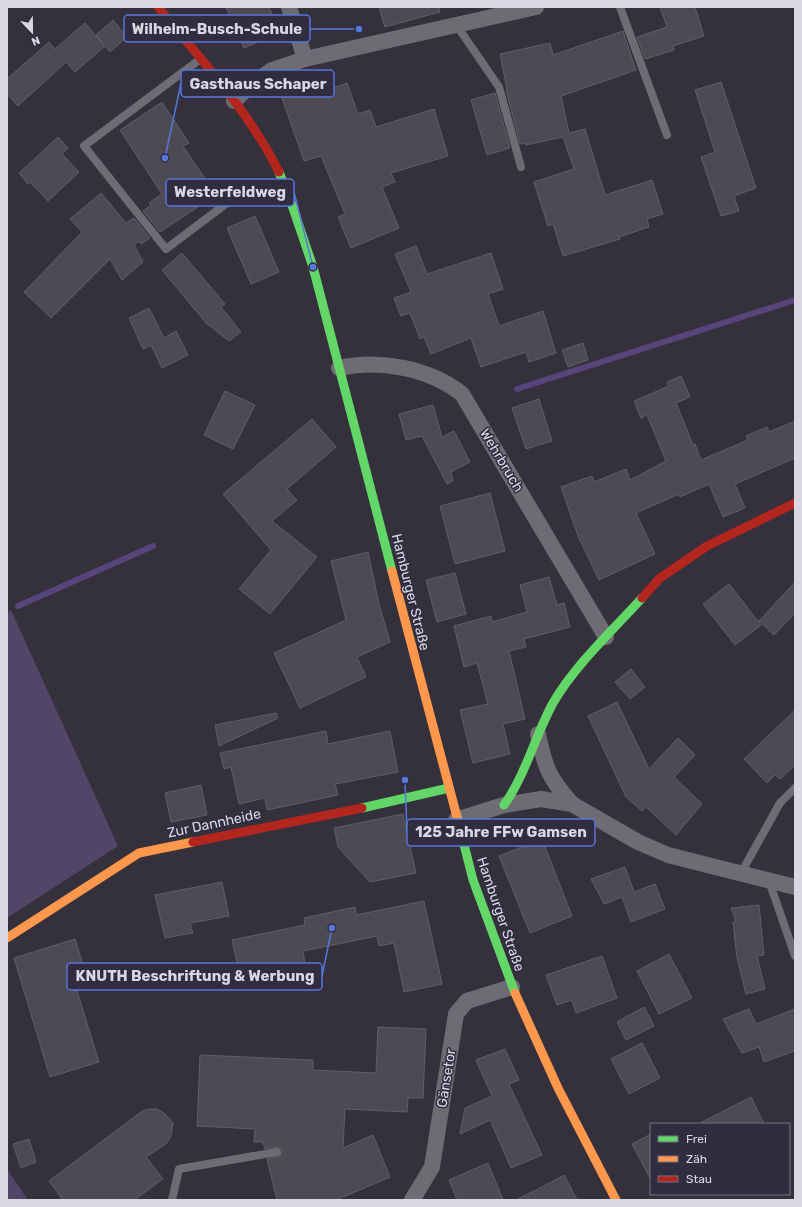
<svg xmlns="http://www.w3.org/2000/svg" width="802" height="1207" viewBox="0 0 802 1207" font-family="Rubik,sans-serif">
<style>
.green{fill:#514568}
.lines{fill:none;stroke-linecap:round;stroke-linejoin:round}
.stream{stroke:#57447a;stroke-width:6}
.building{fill:#4d4a54;stroke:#615e68}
.lane{stroke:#6e6c72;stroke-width:8}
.street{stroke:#6e6c72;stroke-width:16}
.fast{stroke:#63d668;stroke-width:9}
.slow{stroke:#ff974d;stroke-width:9}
.jam{stroke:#b3261e;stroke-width:9}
.labels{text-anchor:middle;stroke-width:3;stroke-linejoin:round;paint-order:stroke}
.street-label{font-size:14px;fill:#dad7e3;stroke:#322c40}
.leader{fill:none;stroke:#5677db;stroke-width:1.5}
.callout-dot{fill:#5677db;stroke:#322c40;stroke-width:1.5}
.callout{fill:#322c40;stroke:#5677db;stroke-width:1.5}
.callout-label{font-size:15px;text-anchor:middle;font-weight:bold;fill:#dad7e3}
</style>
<rect width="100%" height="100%" fill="#34303c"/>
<g class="green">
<polygon points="11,610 118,846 7,918 7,613"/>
<polygon points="7,1169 28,1200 7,1200"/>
</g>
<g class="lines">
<g class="stream">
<polyline points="517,389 795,300"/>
<polyline points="18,606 153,546"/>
</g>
</g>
<g class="building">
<polygon points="226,7 269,7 280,32 244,48"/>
<polygon points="379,7 439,7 440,12 385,27"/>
<polygon points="660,7 695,7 704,36 673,46 674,50 645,59 637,37 667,27"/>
<polygon points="113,20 127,37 110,52 105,46 75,72 66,62 18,106 7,94 7,79 49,42 55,49 85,23 104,45 96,35"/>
<polygon points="623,31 636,70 561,96 569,133 585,129 605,195 652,180 663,214 647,219 649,227 619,237 620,239 563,256 553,224 548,226 534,182 574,169 563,137 526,145 525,143 520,144 506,90 507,89 500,54 550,43 553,55"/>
<polygon points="721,82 756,188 734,196 739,211 721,216 701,157 715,152 695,90"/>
<polygon points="347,83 358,114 370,110 376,127 434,109 448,156 391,173 395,182 382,187 399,228 351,248 338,217 345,214 321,156 304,161 282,98 320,85 322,92"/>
<polygon points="495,93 510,148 487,155 471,100"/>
<polygon points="162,102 189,143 183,146 216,195 160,232 143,211 151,205 149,203 162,194 120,130"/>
<polygon points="58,137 68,148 62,154 79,172 48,201 30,182 28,184 19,173"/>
<polygon points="101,193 126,223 134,218 150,238 141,244 139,241 134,245 143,262 122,280 110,259 51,318 24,292 82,232 70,219"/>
<polygon points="255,216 279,272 251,284 227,228"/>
<polygon points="416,246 427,274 491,253 503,289 488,294 499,326 543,311 556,353 529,362 526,352 481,367 471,338 431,354 424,337 420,339 410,313 401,316 394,298 411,292 395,254"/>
<polygon points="182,253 225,304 221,307 241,332 229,341 206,323 162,270"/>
<polygon points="149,308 164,338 176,331 188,355 162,368 151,345 143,349 129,318"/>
<polygon points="583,343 588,360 568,367 562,350"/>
<polygon points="681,376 690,397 676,403 693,445 695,444 701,460 748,440 746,436 767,427 769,432 795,421 795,458 735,484 745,508 723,517 709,484 680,497 679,494 636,513 655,554 599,580 578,536 561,487 592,476 594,482 626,469 630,480 666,461 647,415 641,418 634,401 669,386 667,382"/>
<polygon points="225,391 255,405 233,449 204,435"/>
<polygon points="539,399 552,441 526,449 512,408"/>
<polygon points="433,405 442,437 454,431 470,462 451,472 453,481 447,484 422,436 406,440 399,414"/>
<polygon points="312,419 336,447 287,489 297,500 272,521 317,557 270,614 239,589 271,550 223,494"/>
<polygon points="490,493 505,551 455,564 440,506"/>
<polygon points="368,552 379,604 390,642 357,657 366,677 300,708 274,653 346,620 331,561"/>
<polygon points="455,573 466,614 437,622 426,580"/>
<polygon points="549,577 557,605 564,603 570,627 524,639 526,647 509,651 525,719 503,724 510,754 473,763 460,710 488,704 477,663 464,667 454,626 491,616 492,622 527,612 520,585"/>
<polygon points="795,582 795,613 774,635 759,621"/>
<polygon points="729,584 761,625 735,645 703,604"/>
<polygon points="631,669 645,687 630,699 615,682"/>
<polygon points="617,702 649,769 678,738 695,755 674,777 702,804 676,835 646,807 642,811 626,797 588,716"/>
<polygon points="795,710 795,765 780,779 775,775 767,783 744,759"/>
<polygon points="276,713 278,718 219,746 215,725"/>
<polygon points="326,731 328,744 390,731 398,772 335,784 338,795 267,810 265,798 239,804 231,767 224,769 220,753"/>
<polygon points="201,785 207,815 171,822 165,793"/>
<polygon points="403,814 416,873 370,882 338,847 334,828"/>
<polygon points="542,839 572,916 530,933 499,856"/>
<polygon points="625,867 634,892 655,884 665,909 631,922 622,897 604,904 591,879"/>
<polygon points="222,882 229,916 190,923 193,933 165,938 155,895"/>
<polygon points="424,901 442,984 404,992 394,943 379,946 377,936 303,951 305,964 240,977 232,940 305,925 304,918 355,907 356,915"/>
<polygon points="759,905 764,955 757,956 765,989 746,994 737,958 733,922 736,921 731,908"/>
<polygon points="75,939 90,987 77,991 99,1062 50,1077 14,958"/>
<polygon points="669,954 692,998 659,1014 637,971"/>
<polygon points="602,956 617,998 576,1013 572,1000 557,1005 546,975"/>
<polygon points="644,1007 654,1026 626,1040 617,1022"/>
<polygon points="749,1009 756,1024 795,1009 795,1051 764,1062 759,1047 742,1053 723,1019"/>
<polygon points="378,1027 426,1029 423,1098 408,1098 407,1112 345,1109 343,1148 373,1135 390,1177 336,1200 277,1200 267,1159 280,1156 282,1151 281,1148 276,1147 265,1149 263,1142 254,1142 255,1129 197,1126 200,1055 313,1060 313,1070 376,1073"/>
<polygon points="642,1043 660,1078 629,1094 611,1059"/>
<polygon points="505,1049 519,1080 509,1084 542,1155 511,1168 490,1120 460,1134 465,1108 492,1096 476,1060"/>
<polygon points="751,1097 764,1124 698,1124"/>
<polygon points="148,1109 157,1109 164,1113 173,1123 171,1136 167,1143 146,1157 163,1179 134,1200 63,1200 49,1181 141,1112"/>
<polygon points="651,1134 651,1180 632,1144"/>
<polygon points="29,1139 36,1162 21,1168 13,1144"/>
<polygon points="488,1163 503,1200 457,1200 449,1180"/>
<polygon points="564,1175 577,1200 516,1200 546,1185"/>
</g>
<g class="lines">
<g class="lane">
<polyline points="620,7 667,135"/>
<polyline points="457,26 499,87 521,167"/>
<polyline points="199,60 84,146 166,249 227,203 283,182"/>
<polyline points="741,873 780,803 795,788"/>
<polyline points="769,881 795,956"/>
<polyline points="172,1200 179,1169 277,1152"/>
</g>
<g class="street">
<polyline points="289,7 305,59"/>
<polyline points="234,101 249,87 272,70 305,59 536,7"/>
<path d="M 339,368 C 380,359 429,368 462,394 L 606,637"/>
<path d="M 538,734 C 545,768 549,778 572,804"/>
<polyline points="456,820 504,805 541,799 572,804 638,842 668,855 795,887"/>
<polyline points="412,1200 432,1167 456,1014 467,1001 512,987"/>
</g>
<g class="fast">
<polyline points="279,172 292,205 313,267 392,571"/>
<path d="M 504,805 C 526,774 535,736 553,703 C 575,665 613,630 642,598"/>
<polyline points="362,808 449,788"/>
<polyline points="457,817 473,880 515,993"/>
</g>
<g class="slow">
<polyline points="392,571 457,817"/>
<polyline points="7,938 139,853 193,842"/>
<polyline points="515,993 558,1088 616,1200"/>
</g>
<g class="jam">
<path d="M 158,7 C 201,60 249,111 279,172"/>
<polyline points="642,598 660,578 707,546 795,503"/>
<polyline points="193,842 362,808"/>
</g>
</g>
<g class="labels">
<g class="street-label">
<text transform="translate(502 460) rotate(59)" y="5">Wehrbruch</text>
<text transform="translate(411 592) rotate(76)" y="5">Hamburger Straße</text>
<text transform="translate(214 823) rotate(-12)" y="5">Zur Dannheide</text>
<text transform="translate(501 914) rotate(71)" y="5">Hamburger Straße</text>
<text transform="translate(446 1078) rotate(-81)" y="5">Gänsetor</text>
</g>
</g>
<path class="leader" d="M359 29L310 29M165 158L181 83M313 267L294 192M405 780L407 832M332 928L322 976"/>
<g class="callout-dot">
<circle cx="359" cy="29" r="4"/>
<circle cx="165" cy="158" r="4"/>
<circle cx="313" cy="267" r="4"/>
<circle cx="405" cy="780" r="4"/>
<circle cx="332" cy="928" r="4"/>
</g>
<g class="callout">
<rect x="124" y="15" width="186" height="27" rx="4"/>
<rect x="181" y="70" width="153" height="27" rx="4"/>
<rect x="166" y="179" width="128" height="27" rx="4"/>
<rect x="407" y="819" width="188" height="27" rx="4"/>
<rect x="67" y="963" width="255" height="27" rx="4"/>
</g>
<g class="callout-label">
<text x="217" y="34">Wilhelm-Busch-Schule</text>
<text x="258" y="89">Gasthaus Schaper</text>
<text x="230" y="197">Westerfeldweg</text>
<text x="501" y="837">125 Jahre FFw Gamsen</text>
<text x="195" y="981">KNUTH Beschriftung &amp; Werbung</text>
</g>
<rect width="802" height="1207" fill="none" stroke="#dad7e3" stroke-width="16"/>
<rect x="650" y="1123" width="140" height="72" fill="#322c40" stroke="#757081"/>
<rect x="658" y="1136" width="20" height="6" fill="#63d668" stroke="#757081"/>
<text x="686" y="1143" font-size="12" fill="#dad7e3">Frei</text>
<rect x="658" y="1156" width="20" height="6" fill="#ff974d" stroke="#757081"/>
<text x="686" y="1163" font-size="12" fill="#dad7e3">Zäh</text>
<rect x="658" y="1176" width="20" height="6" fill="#b3261e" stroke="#757081"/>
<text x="686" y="1183" font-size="12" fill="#dad7e3">Stau</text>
<g transform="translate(32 32) rotate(158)" stroke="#322c40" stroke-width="3" paint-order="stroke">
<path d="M0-3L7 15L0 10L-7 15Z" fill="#dad7e3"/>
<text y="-6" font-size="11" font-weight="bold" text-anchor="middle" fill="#dad7e3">N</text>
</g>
</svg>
